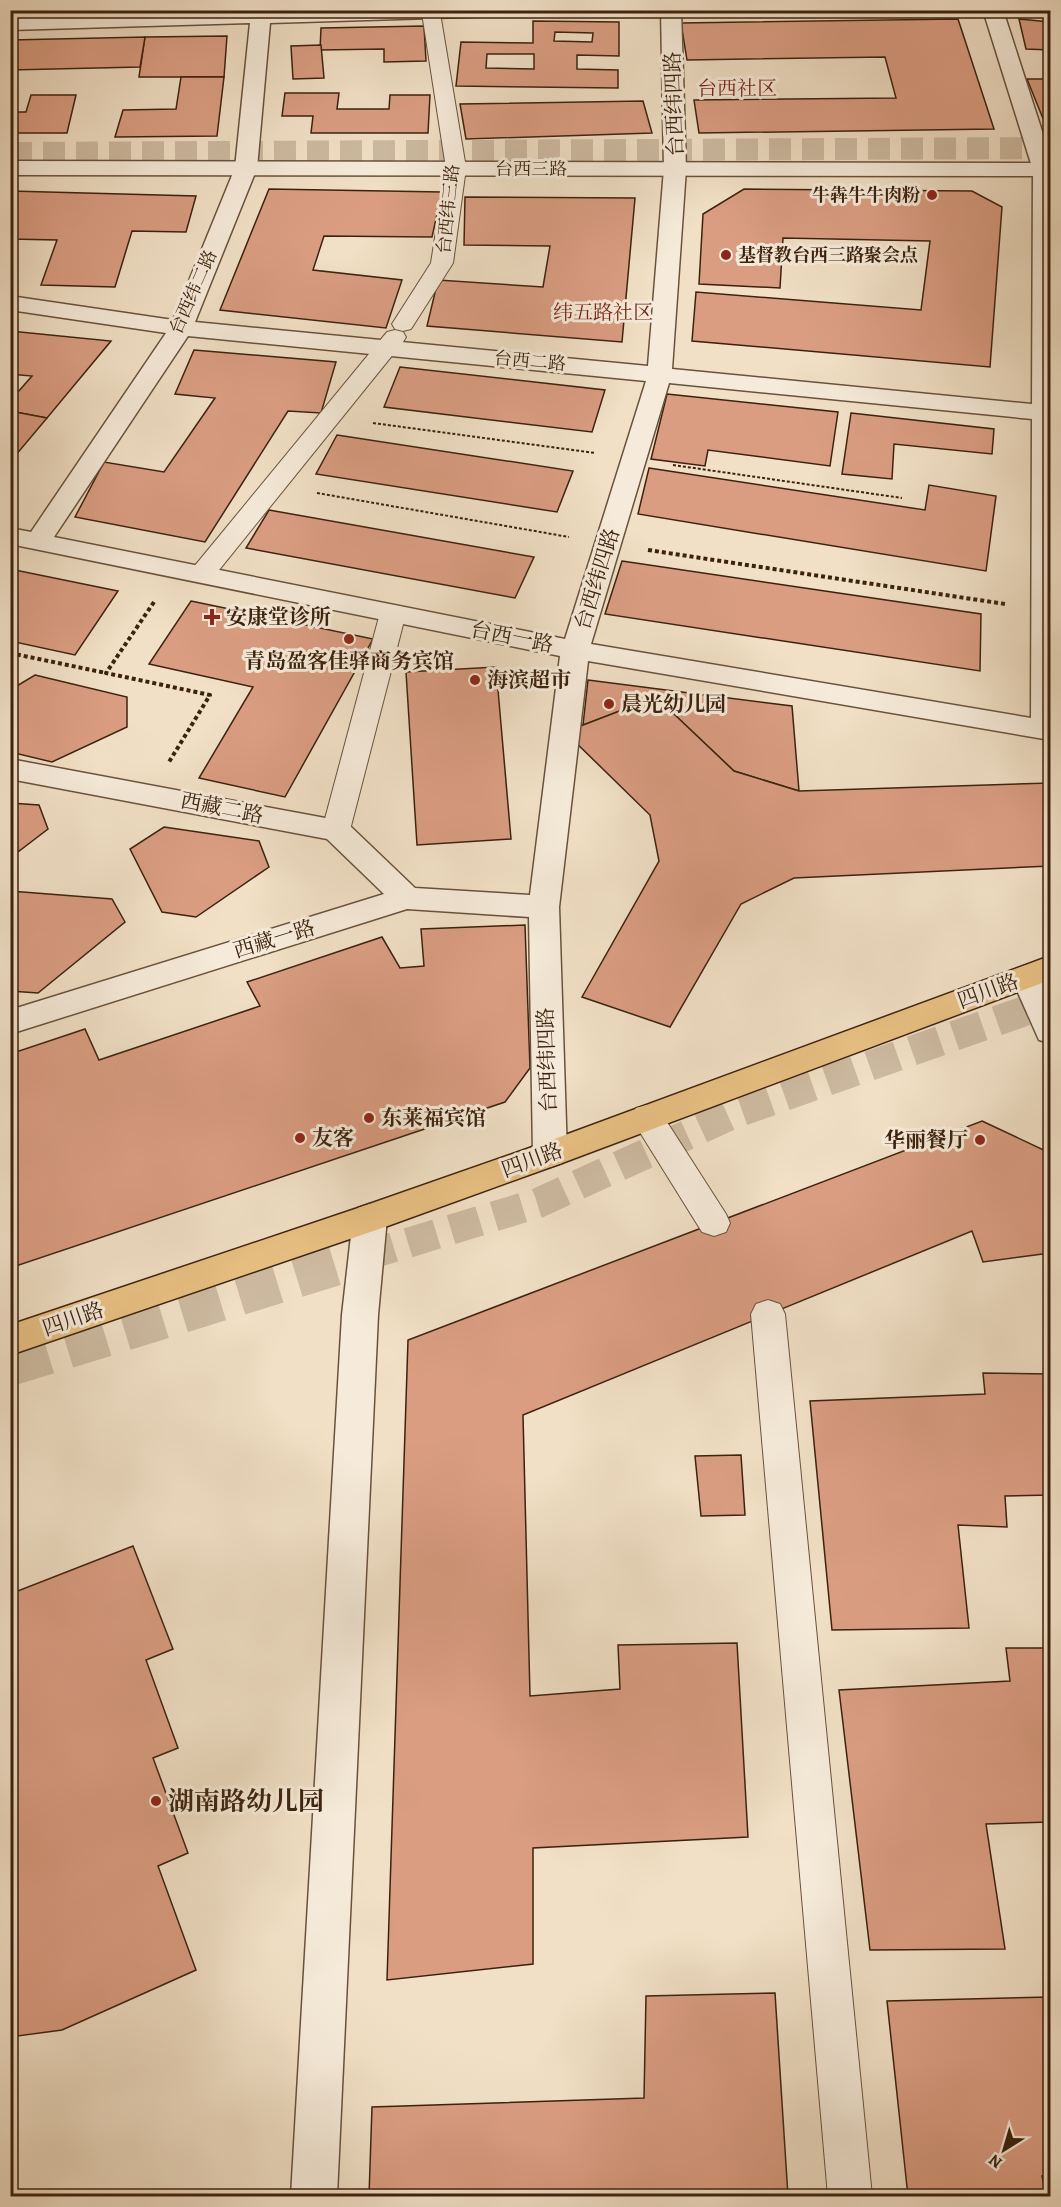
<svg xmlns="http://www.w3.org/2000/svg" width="1061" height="2207" viewBox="0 0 1061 2207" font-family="Alegreya,'Noto Serif SC',serif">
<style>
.building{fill:#da9d82;stroke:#3c220e;stroke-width:1.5;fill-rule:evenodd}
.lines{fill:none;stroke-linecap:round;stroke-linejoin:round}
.trunk-tunnel-far2{stroke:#cdbaa1;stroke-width:22;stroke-dasharray:22 11;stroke-linecap:butt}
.trunk-tunnel-far1{stroke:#cdbaa1;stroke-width:30;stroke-dasharray:30 15;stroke-linecap:butt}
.trunk-tunnel{stroke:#cdbaa1;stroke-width:40;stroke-dasharray:40 20;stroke-linecap:butt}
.service-casing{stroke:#69523c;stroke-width:2}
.minor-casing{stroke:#69523c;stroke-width:3}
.tertiary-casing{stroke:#69523c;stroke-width:3}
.primary-casing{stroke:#3c220e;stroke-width:3}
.path-far1{stroke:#3c220e;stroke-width:2;stroke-dasharray:3 2;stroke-linecap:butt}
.path{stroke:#3c220e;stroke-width:4;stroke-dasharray:4 3;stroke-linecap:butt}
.service{fill:#f6ebda;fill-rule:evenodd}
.minor{fill:#f6ebda;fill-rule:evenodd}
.tertiary{fill:#f6ebda;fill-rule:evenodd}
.primary{fill:#e8c083;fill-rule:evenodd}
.poi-dot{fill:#8f2418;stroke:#f6ebda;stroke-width:2}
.labels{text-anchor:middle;stroke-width:6;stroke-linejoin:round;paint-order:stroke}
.far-street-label{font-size:18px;fill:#3c220e;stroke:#f6ebda}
.far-poi-label{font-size:18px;font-weight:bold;fill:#3c220e;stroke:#f6ebda;text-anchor:end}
.far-quarter-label{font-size:20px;fill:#7a1f14;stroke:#f6ebda}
.street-label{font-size:21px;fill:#3c220e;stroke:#f6ebda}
.poi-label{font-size:21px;font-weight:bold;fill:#3c220e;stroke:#f6ebda;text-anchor:start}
.near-poi-label{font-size:26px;font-weight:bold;fill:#3c220e;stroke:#f6ebda;text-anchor:start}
</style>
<rect width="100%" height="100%" fill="#f1e0c6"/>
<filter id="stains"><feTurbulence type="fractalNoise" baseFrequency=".00333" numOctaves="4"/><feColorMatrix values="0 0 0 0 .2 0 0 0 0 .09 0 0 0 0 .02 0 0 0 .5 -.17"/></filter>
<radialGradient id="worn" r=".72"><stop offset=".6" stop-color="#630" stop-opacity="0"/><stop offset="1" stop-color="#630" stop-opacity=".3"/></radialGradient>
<g class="building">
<polygon points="958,19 994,129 699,133 694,100 896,98 885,57 687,60 681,23"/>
<polygon points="1019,19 1050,22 1050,50 1026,49"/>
<path d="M 533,21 L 619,22 L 619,56 L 577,55 L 577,69 L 618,70 L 618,88 L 456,86 L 461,42 L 533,43 ZM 555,32 L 593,33 L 592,42 L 554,41 ZM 487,54 L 534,54 L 534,69 L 486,68 Z"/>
<polygon points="424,26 426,61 384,62 384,49 320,50 321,28"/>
<polygon points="227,36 224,77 139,77 145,37"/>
<polygon points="145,37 140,67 10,70 10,40"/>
<polygon points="321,45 324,78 293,79 291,46"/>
<polygon points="181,77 224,77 217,136 115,137 123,110 176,109"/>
<polygon points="1027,79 1050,79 1050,136"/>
<polygon points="285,93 339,93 337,109 389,109 390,95 430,95 428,133 311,133 313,116 282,116"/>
<polygon points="31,95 76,95 67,133 10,133 10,112 26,112"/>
<polygon points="643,101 652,133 466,139 460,104"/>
<polygon points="269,189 442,192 432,237 324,236 313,270 402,280 386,328 220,310"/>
<polygon points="744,189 972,191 1002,207 990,367 692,341 696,292 921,310 930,241 783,238 780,288 699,284 703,214"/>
<polygon points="10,191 196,196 186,232 132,231 115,287 41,285 57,240 10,239"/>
<polygon points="465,197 635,198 622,342 427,326 438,280 543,287 550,246 464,245"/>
<polygon points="10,331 111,341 47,418 10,411 10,401 32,376 10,374"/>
<polygon points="194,350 336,362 321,413 288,411 205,542 75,517 104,462 164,472 215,398 175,394"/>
<polygon points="400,367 605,390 592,432 384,407"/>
<polygon points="667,394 838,412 830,466 708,450 705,466 651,459"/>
<polygon points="10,411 47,418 10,462"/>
<polygon points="851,413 994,429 992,454 894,444 892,479 842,474"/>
<polygon points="337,435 573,471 557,512 316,474"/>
<polygon points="649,468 925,510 929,485 996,496 986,571 638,514"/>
<polygon points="269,510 534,557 515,598 246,548"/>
<polygon points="622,561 981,614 980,671 605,614"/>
<polygon points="10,569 118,591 75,655 10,641"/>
<polygon points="191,601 373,639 285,797 199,778 253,687 149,664"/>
<polygon points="496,667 511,839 417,845 406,672"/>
<polygon points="35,675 127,697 127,727 52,762 10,752 10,690"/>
<polygon points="588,680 792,706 799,791 734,771 656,697 583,725"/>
<polygon points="656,697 734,771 799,791 1050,783 1050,866 794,878 741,904 670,1027 582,997 659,861 650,815 565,732"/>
<polygon points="10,803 39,805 48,829 10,858"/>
<polygon points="164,827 259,841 269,867 196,917 162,912 130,849"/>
<polygon points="10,891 112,899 125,922 38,993 10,991"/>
<polygon points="525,925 530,1068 505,1102 10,1268 10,1054 85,1029 99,1060 260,1006 247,982 382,937 400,968 424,966 421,929"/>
<polygon points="982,1121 1050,1153 1050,1253 983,1262 972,1231 523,1415 530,1696 620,1689 618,1645 737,1643 748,1837 533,1848 533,1964 387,1980 408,1340"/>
<polygon points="983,1373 1050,1374 1050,1495 1005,1496 1007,1527 958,1525 969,1628 832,1630 810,1401 985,1394"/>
<polygon points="741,1455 745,1515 701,1516 695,1456"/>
<polygon points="133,1546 173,1649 146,1660 178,1748 153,1758 188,1853 158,1866 196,1970 62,2030 10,2037 10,1594"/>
<polygon points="1006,1648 1050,1648 1050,1780 1045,1780 1050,1822 986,1824 1005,1949 870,1950 839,1690 1010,1681"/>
<polygon points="775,1993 788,2196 369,2196 372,2107 644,2098 646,1996"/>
<polygon points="1050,1997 1050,2176 1042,2176 1046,2196 908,2196 887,2001"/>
</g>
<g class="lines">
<polyline class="trunk-tunnel-far2" points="10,153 1050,148"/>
<polyline class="trunk-tunnel-far1" points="365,1256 538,1203 733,1114 1050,1002"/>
<polyline class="trunk-tunnel" points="10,1366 370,1255"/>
<g class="service-casing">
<g id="service">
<polygon points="423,10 439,10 440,13 466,168 453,263 411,329 403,331 395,329 392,324 431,263 446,168 422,13"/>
<polygon points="395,330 403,332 406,337 403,342 211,580 202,582 193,580 189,574 193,568 387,332"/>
<polygon points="393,605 402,607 406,613 350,830 346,837 336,840 326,837 322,830 380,613 384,607"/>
<polygon points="647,1105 658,1108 726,1214 730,1223 726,1232 714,1236 702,1232 636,1126 631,1117 636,1108"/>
<polygon points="768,1300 780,1304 785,1314 872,2196 828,2196 751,1314 756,1304"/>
</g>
</g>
<g class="minor-casing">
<g id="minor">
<path d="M 507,10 L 504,14 L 497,16 L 270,23 L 257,168 L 195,322 L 648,366 L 664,169 L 661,10 L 681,10 L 686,169 L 672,369 L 1032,404 L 1033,170 L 983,10 L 1003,10 L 1050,156 L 1050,740 L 588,661 L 559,907 L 567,1154 L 562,1163 L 550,1167 L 538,1163 L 533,1154 L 529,917 L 407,909 L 10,1034 L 10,1010 L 384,894 L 327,839 L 10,779 L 10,759 L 336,820 L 347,823 L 415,888 L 530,895 L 560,656 L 10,544 L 10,528 L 31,532 L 166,333 L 10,310 L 10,296 L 173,320 L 235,168 L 250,23 L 10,30 L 10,18 L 248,10 ZM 188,336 L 646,381 L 565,639 L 54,537 ZM 669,383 L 1032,419 L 1031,718 L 591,644 Z"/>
<polygon points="1027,965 1038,969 1050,995 1050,1043 1039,1040 1011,977 1016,969"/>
<polygon points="370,1204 382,1208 387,1218 378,1315 337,2196 291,2196 342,1315 353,1218 358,1208"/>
</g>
</g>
<g class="tertiary-casing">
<polygon id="tertiary" points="10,161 1050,163 1050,176 10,175"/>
</g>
<g class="primary-casing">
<polygon id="primary" points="1050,956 1050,980 562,1163 382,1228 10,1355 10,1325 358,1208 538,1145"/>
</g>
<g class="path-far1">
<polyline points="373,423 595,453"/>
<polyline points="673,465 902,498"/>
<polyline points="317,493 569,537"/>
</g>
<g class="path">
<polyline points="648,550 1005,604"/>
<polyline points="154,602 106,673 210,695 169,762"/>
<polyline points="10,653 106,673"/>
</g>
<use href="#service" class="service"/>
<use href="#minor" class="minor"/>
<use href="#tertiary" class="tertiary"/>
<use href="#primary" class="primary"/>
</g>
<g class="poi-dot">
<circle cx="932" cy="195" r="6"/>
<circle cx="726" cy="255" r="6"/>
<path d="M209 608h6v6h6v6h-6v6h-6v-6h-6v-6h6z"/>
<circle cx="349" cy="639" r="6"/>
<circle cx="475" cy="680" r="6"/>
<circle cx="609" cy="704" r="6"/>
<circle cx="369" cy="1118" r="6"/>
<circle cx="300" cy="1138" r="6"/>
<circle cx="980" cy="1140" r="6"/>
<circle cx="156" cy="1801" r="6"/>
</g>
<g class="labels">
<g class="far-street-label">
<text x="531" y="175">台西三路</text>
<text transform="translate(448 209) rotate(-84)" y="6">台西纬三路</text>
<text transform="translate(193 292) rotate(-66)" y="6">台西纬二路</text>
<text transform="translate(530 361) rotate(5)" y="6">台西二路</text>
</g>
<g class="far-poi-label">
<text x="920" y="201">牛犇牛牛肉粉</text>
<text x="738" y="261" text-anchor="start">基督教台西三路聚会点</text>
</g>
<g class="far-quarter-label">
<text x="737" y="95">台西社区</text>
<text x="603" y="319">纬五路社区</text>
</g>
<g class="street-label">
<text transform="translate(674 104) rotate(-92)" y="7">台西纬四路</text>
<text transform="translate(597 579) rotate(-73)" y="7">台西纬四路</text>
<text transform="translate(512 637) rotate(11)" y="7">台西一路</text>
<text transform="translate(222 808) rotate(11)" y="7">西藏二路</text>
<text transform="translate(274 939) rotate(-17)" y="7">西藏一路</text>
<text transform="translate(988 991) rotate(-20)" y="7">四川路</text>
<text transform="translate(547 1060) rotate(-92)" y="7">台西纬四路</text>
<text transform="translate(532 1160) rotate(-20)" y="7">四川路</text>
<text transform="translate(73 1319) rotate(-19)" y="7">四川路</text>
</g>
<g class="poi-label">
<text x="226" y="624">安康堂诊所</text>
<text x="349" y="668" text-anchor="middle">青岛盈客佳驿商务宾馆</text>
<text x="487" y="687">海滨超市</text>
<text x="621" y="711">晨光幼儿园</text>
<text x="381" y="1125">东莱福宾馆</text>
<text x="312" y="1145">友客</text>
<text x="968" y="1147" text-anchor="end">华丽餐厅</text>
</g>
<g class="near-poi-label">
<text x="168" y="1810">湖南路幼儿园</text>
</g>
</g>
<rect width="1061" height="2207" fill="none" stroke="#f1e0c6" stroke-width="36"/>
<rect x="12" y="12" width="1037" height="2183" fill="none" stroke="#3c220e" stroke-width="3"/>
<rect x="18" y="18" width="1025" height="2171" fill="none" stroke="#3c220e" stroke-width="1.5"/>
<g transform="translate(1004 2150) rotate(217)" stroke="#f6ebda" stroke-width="4.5" paint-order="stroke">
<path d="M0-4.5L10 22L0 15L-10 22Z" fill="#3c220e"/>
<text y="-9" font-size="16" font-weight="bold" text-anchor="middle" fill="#3c220e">N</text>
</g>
<rect width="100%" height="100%" filter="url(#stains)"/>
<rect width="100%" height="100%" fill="url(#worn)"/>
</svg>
